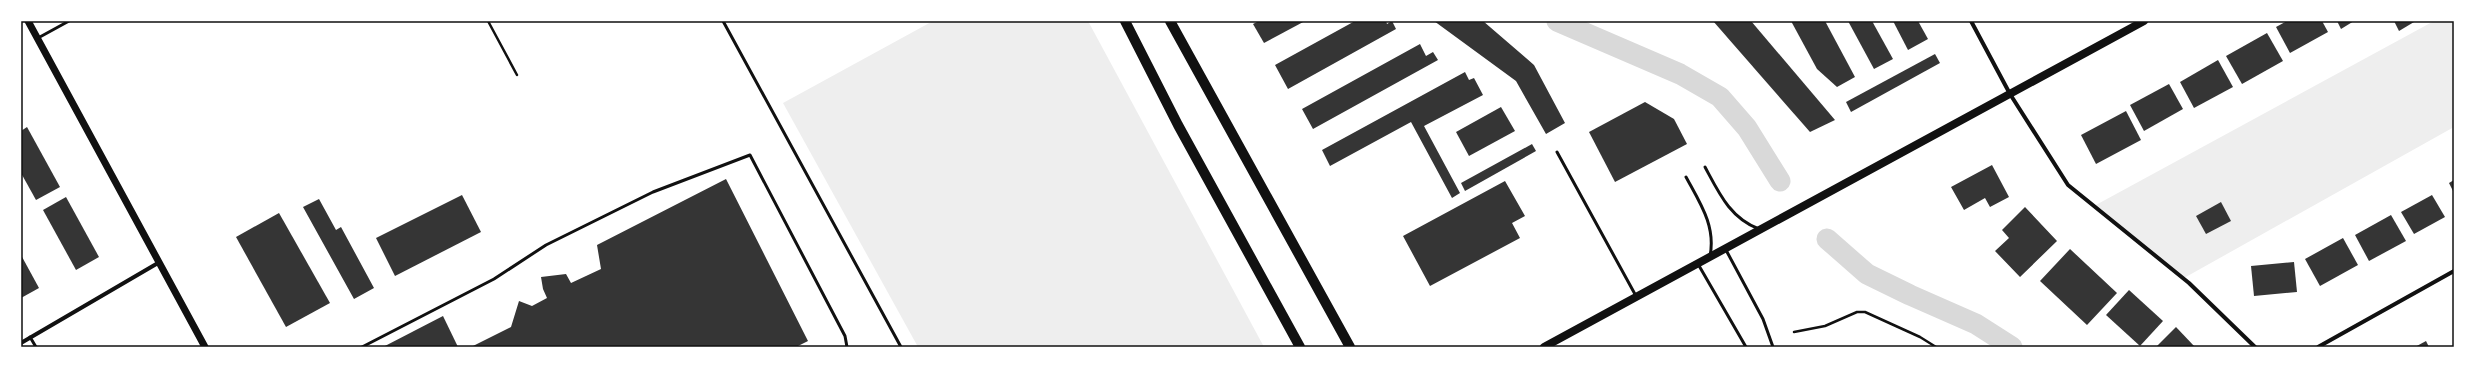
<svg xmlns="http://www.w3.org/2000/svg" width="2475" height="368" viewBox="0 0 2475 368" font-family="'DM Sans',sans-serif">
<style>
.green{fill:#eee}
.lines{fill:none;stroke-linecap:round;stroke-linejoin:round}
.canal{stroke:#d9d9d9;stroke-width:21}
.building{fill:#353535}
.path{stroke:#111;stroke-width:2.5}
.service{stroke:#111;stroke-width:3}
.minor{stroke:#111;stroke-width:4}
.tertiary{stroke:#111;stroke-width:7}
.secondary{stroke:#111;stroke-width:8}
.primary{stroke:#111;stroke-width:10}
.neatline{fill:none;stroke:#111;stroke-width:1.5}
</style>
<rect width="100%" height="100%" fill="#fff"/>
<g class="green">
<polygon points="933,21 1088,21 1264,347 918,347 783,103"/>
<polygon points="2434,21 2454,21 2454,127 2184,278 2094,206"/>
</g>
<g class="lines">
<g class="canal">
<polyline points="1557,21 1680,74 1720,97 1747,128 1780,181"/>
<polyline points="1827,239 1867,274 1910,295 1976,324 2012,347"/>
</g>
</g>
<g class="building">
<polygon points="1259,21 1305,21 1264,43 1253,24"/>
<polygon points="1355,21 1386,21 1387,24 1392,21 1396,29 1288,89 1275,65"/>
<polygon points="1434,21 1483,21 1534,65 1565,123 1546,134 1516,81"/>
<polygon points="1713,21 1751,21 1835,120 1810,132"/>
<polygon points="1791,21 1825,21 1855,77 1837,87 1817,69"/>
<polygon points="1848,21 1872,21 1893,59 1874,69"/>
<polygon points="1893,21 1918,21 1928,39 1908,50"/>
<polygon points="2287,21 2322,21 2328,32 2290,53 2276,27"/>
<polygon points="2337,21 2354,21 2341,29"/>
<polygon points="2394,21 2413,21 2414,22 2399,31"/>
<polygon points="2267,33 2283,61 2242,84 2226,56"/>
<polygon points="1420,44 1426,56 1433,52 1438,60 1313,129 1302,109"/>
<polygon points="1935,54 1940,63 1851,112 1846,102"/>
<polygon points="2218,60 2233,87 2194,108 2180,82"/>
<polygon points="1465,72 1469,80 1474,78 1483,95 1424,126 1460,193 1452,198 1411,122 1330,166 1322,150"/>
<polygon points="2169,84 2183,109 2144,131 2130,105"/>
<polygon points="1645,102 1674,119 1687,144 1615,182 1589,132"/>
<polygon points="1501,107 1515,131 1469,156 1456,132"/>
<polygon points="2126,111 2141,140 2096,164 2081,135"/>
<polygon points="27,127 60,187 36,200 21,173 21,131"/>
<polygon points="1532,144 1536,151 1465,191 1461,183"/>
<polygon points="1992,165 2009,197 1990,207 1985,198 1964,210 1951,187"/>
<polygon points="726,179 808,341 796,347 471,347 511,327 519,301 532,306 547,298 543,289 541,277 566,274 571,283 601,269 597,245"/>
<polygon points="2454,180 2454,193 2449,183"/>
<polygon points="1505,181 1525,216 1512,223 1520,238 1430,286 1403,236"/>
<polygon points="462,195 481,232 395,276 376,238"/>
<polygon points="2432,195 2445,217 2414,234 2401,212"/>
<polygon points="66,197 99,257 76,270 43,210"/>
<polygon points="319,199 336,230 341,227 374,288 354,299 303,207"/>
<polygon points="2221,202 2231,221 2206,234 2196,216"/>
<polygon points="2025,207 2057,241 2020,277 1995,251 2009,238 2002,230"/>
<polygon points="279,213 330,303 286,327 236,237"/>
<polygon points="2391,215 2406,241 2369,261 2355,235"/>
<polygon points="2343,238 2358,265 2320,286 2305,259"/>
<polygon points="2070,249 2117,293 2087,325 2040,281"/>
<polygon points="21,255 39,288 21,298"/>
<polygon points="2294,262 2297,292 2254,296 2251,266"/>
<polygon points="2129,290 2163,321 2140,346 2106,315"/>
<polygon points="443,316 458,347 383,347"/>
<polygon points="2176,327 2195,347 2156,347"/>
<polygon points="2426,341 2429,347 2415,347"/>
</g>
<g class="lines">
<g class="path">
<polyline points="488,21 517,75"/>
<polyline points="1794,332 1825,326 1857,312 1865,312 1920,337 1936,347"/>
</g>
<g class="service">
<polyline points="723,21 901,347"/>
<polyline points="38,38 69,21"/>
<polyline points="1557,152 1636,296"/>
<path d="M 1705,167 C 1719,193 1730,218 1759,229"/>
<path d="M 1686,177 C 1700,203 1716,226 1710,256"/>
<polyline points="1726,250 1763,319 1773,347"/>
<polyline points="1698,264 1746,347"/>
<polyline points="30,337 36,347"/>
<polyline points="362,347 494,279 546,245 653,192 750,155 845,336 847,347"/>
</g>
<g class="minor">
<polyline points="1971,21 2010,94 2068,185 2189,283 2255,347"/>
<polyline points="21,343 158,263"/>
<polyline points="2318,347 2454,271"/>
</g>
<polyline class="tertiary" points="28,21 205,347"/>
<polyline class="secondary" points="1544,347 2144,21"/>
<g class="primary">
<polyline points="1125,21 1178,125 1300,347"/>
<polyline points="1170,21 1350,347"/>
</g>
</g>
<rect width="2475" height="368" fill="none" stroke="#ffffff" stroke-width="44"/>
<rect x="22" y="22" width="2431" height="324" class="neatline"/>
</svg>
